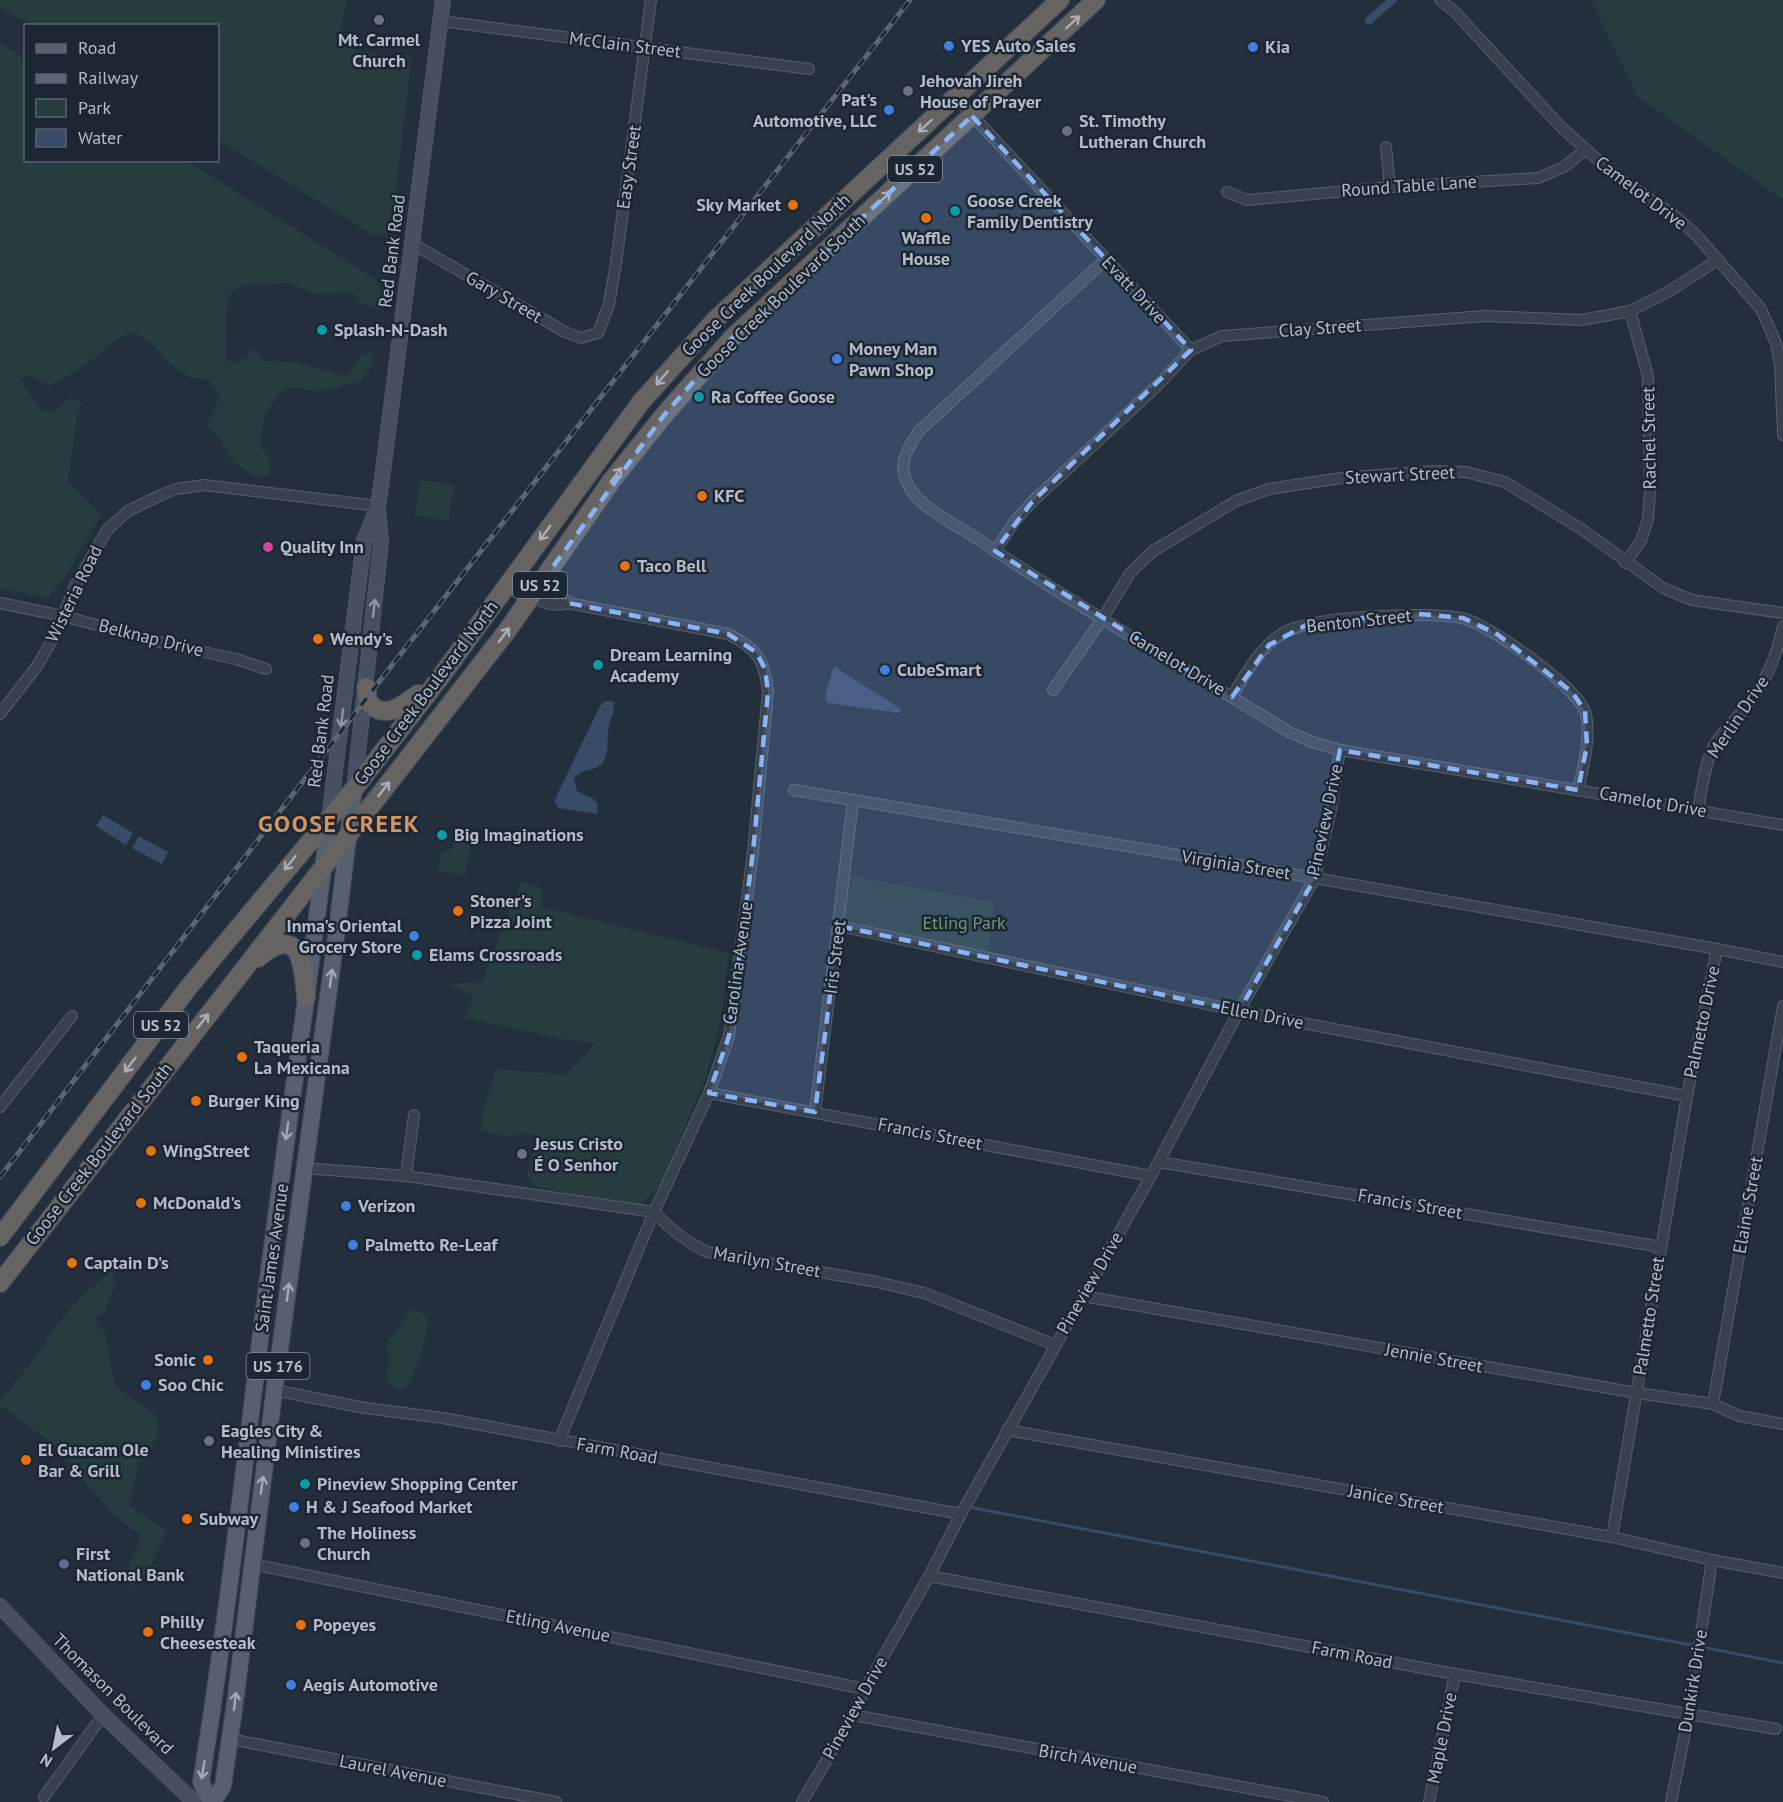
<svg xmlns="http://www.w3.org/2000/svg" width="1783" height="1802" viewBox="0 0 1783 1802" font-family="'PT Sans',sans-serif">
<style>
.green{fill:#263c3f}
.water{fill:#394c67}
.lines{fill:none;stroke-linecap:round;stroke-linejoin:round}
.stream{stroke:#394c67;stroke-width:3}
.minor-casing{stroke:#565f6c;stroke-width:12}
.secondary-casing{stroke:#565f6c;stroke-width:16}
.primary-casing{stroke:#414a57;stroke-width:18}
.trunk-casing{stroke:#434c59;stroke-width:20}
.minor{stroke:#38414e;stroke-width:10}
.secondary{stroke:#465061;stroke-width:15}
.primary{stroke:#56606e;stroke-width:16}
.trunk{stroke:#656462;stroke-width:18}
.rail-casing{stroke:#5a6575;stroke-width:5}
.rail{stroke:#1d2633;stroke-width:3;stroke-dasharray:9;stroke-linecap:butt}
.oneway{stroke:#a8afba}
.oneway2{stroke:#8e96a5}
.oneway3{stroke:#a1aab7}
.marked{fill:#8ab4f8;fill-opacity:0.2;stroke:#8ab4f8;stroke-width:4.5;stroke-dasharray:12 8;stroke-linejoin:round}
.worship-dot{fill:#6b7280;stroke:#1d2633;stroke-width:2}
.shop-dot{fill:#3f7fe0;stroke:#1d2633;stroke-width:2}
.food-dot{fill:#e8710a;stroke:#1d2633;stroke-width:2}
.culture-dot{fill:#0f9aa8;stroke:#1d2633;stroke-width:2}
.hotel-dot{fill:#d1479c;stroke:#1d2633;stroke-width:2}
.service-dot{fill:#5c6f8a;stroke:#1d2633;stroke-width:2}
.labels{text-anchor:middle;stroke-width:5;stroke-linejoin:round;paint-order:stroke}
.shield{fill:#1d2633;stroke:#878f9c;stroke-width:1.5}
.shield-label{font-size:16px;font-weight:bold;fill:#b4bcc9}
.poi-label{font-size:18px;font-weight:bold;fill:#b4bcc9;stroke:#1d2633;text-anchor:start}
.street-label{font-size:18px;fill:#b4bcc9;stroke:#1d2633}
.park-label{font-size:18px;fill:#6b9a76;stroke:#1d2633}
.district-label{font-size:24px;font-weight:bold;letter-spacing:1.5px;fill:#d59563;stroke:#1d2633}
</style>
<rect width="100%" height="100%" fill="#242f3e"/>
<g class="green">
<polygon points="0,0 347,0 338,46 391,57 412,54 391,231 375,236 218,140 218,26 30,25 0,7"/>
<polygon points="1591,0 1783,0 1783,200 1637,96"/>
<path d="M 0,43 L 25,59 L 26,160 L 187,161 L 375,279 L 383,296 L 377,308 L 360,303 L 354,293 L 314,294 L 290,283 L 240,285 L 228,296 L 226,360 L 237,364 L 247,357 L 253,348 L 265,361 L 293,362 L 347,376 L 361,355 L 372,352 L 372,366 L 361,381 L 339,387 L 314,391 L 290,387 L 277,395 L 264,417 L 260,445 L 271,461 L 269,476 L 253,476 L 231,460 L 221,440 L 207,425 L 220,397 L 209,380 L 190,377 L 170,364 L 153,344 L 134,332 C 115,338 113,343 98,355 C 83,367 67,377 49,386 L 30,375 L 20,380 L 41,410 L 52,413 L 70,398 L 82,403 L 77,418 L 68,482 L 102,514 L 64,578 L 48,598 L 0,588 Z"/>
<polygon points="420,480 454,484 449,520 415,516"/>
<polygon points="456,830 474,835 465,876 438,870 441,853 452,848"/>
<polygon points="847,875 994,902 988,954 842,922"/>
<polygon points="521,882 542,888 541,907 729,953 721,1019 706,1078 660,1185 641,1205 535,1187 527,1175 536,1138 528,1133 509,1136 481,1131 483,1111 496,1069 566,1075 595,1043 568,1040 465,1018 474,996 448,984 482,982"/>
<polygon points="111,1271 116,1282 104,1313 96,1317 97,1325 105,1333 115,1386 157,1416 158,1436 138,1464 130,1506 167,1531 145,1579 130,1587 129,1564 139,1545 140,1535 114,1515 81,1478 61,1450 0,1405 0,1401 38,1354 56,1326 79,1299"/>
<path d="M 416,1310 L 421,1311 L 428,1320 C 427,1339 416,1371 407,1387 L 401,1390 L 390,1385 C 386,1376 387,1367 391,1358 L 387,1352 L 389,1339 C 398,1334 403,1320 409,1311 Z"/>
</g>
<g class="water">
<polygon points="1386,0 1398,0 1370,25 1365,23 1365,19"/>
<polygon points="837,667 840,670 902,710 899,713 828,703 825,697 833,668"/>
<path d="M 605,701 L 611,701 L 614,703 C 614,715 611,716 609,726 C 606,738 611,758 599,766 C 589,773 583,767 574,779 L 577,791 C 589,799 600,795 597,814 L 559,808 L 555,803 L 556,797 L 600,706 Z"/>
<polygon points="103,815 133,833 126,845 96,826"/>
<polygon points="139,836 168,852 162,864 132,848"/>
</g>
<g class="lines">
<g class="stream">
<polyline points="974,1508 1691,1645"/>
<polyline points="1707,1648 1783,1663"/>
</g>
<g class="minor-casing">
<g id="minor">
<polyline points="1440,0 1454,11 1561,127 1617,177 1674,215 1697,236 1761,309 1776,343 1780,365 1783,435"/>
<polyline points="441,21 809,69"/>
<polyline points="956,98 1191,350"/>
<polyline points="1386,147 1390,187"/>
<polyline points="1227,192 1247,200 1390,187 1538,178 1564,167 1585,150"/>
<polyline points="413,244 565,332 581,338 598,333 609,304 616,263 651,0"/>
<path d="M 1105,260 L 918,432 C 905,453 896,467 911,490 C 922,508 958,526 976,538 C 1078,607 1185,668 1289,732 L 1312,742 L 1340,750 L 1783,825"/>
<polyline points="995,551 1015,521 1032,502 1158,385 1191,350 1222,336 1485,316 1582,320 1630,311 1668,292 1718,260"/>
<polyline points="1625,563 1641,541 1648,519 1650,492 1648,376 1630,311"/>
<polyline points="547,575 551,585 568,603"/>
<path d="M 510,582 C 525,594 547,610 568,603 L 728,634 C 757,648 765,661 768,692 L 753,852 L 729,1036 L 709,1093 L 654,1212 L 559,1441"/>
<polyline points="0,603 63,616 167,644 236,659 266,669"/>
<polyline points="1053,690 1103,618 1130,573 1153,551 1236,501 1269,489 1341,478 1433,471 1466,472 1505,482 1583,530 1663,588 1692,600 1783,613"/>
<path d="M 1232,697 C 1246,673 1259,648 1283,633 C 1311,616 1428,611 1462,618 C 1489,624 1572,684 1584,709 C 1593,729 1583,769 1578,790"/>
<polyline points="0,714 37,666 55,635 75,586 107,530 128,511 161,495 176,489 204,485 378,506"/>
<polyline points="794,790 1315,878 1717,949 1783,962"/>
<path d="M 1698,810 C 1702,789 1704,767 1713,747 C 1721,732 1735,721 1745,708 C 1766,683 1776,657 1783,626"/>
<polyline points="839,926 1239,1011 1687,1096"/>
<polyline points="709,1093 1151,1176"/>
<polyline points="0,1107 72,1016"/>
<polyline points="815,1112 853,801"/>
<polyline points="1159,1162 1661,1247"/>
<path d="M 304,1168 L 406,1176 L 654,1212 C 670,1229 686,1242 707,1252 L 877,1282 L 924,1293 L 1055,1345"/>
<polyline points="406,1176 414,1115"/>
<polyline points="1083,1296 1637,1393 1713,1404 1739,1416 1783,1424"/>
<polyline points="274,1393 284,1392 365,1408 443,1418 961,1514"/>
<polyline points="1713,1404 1783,1006"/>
<polyline points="1007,1430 1612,1537 1712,1560 1783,1573"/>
<polyline points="1612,1537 1687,1096 1717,949"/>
<polyline points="252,1564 865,1689"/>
<polyline points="929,1576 1455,1674 1776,1729"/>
<polyline points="853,1715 1323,1802"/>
<polyline points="230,1739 556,1802"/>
<polyline points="44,1797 103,1715"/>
<polyline points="802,1802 853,1715 865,1689 929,1576 961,1514 1151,1176 1239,1011 1315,878 1331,810 1340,750"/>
<polyline points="1429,1802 1455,1674"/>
<polyline points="1671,1802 1689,1713 1712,1560"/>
</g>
</g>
<g class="secondary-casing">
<g id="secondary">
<polyline points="354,789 381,542 378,509"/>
<polyline points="329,819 364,541 378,506 382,479 443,0"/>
<polyline points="0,1606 103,1715 190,1798 204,1802"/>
</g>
</g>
<g class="primary-casing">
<g id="primary">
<path d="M 211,1802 L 201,1782 C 230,1602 249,1421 273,1240 C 291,1100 313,960 329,819"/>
<polyline points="213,1802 223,1786 235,1703 274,1393 335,945 354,789"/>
</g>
</g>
<g class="trunk-casing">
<g id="trunk">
<path d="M 366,687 L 368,701 C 383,722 403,705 418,694"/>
<path d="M 258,958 C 301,922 303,964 306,998"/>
<polyline points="0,1237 188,988 354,789 439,679 641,402 716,319 1060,0"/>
<polyline points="0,1283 507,631 612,480 664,415 733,337 1096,0"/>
</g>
</g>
<use href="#minor" class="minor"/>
<use href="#secondary" class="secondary"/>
<use href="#primary" class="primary"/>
<use href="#trunk" class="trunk"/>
<g class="rail-casing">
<polyline id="rail" points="0,1177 382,678 910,0"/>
</g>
<use href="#rail" class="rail"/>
</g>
<defs><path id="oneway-shaft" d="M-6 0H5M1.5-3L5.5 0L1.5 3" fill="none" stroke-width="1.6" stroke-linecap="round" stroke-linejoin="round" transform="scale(1.5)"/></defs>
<g class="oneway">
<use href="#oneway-shaft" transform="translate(1073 22) rotate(-43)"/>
<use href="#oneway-shaft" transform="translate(925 126) rotate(138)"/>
<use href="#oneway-shaft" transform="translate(884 198) rotate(-43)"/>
<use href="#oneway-shaft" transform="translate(662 378) rotate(131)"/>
<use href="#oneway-shaft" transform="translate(616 475) rotate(-52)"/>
<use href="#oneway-shaft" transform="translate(545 533) rotate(126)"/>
<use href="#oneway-shaft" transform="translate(504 635) rotate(-53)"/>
<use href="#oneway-shaft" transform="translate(384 789) rotate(-52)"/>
<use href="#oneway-shaft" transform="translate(290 863) rotate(129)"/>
<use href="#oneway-shaft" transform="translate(203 1021) rotate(-52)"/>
<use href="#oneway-shaft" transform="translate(130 1065) rotate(127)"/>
</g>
<g class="oneway2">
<use href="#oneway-shaft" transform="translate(374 608) rotate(-83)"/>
<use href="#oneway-shaft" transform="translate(342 718) rotate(97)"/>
</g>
<g class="oneway3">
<use href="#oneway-shaft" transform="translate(331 978) rotate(-82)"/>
<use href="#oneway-shaft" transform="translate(287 1131) rotate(98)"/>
<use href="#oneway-shaft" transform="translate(288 1292) rotate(-82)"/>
<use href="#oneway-shaft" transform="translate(262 1485) rotate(-82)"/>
<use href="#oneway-shaft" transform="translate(235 1701) rotate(-83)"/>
<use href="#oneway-shaft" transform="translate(203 1770) rotate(99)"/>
</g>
<path class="marked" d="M 972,116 L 1191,350 L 1032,502 L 995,551 L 1232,697 L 1269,645 L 1308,624 L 1409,613 L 1463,618 L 1497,634 L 1572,692 L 1585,711 L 1587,745 L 1578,790 L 1340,750 L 1315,878 L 1239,1011 L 839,926 L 815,1112 L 709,1093 L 729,1036 L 753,852 L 768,692 L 765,669 L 756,652 L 728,634 L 568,603 L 547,575 L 664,415 L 733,337 Z"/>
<g class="worship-dot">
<circle cx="379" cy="20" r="6"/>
<circle cx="908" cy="91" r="6"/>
<circle cx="1067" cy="131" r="6"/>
<circle cx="522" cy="1154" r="6"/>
<circle cx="209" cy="1441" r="6"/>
<circle cx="305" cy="1543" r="6"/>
</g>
<g class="shop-dot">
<circle cx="949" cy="46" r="6"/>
<circle cx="1253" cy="47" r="6"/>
<circle cx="889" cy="110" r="6"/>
<circle cx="837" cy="359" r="6"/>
<circle cx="885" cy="670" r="6"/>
<circle cx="414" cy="936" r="6"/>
<circle cx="346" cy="1206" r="6"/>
<circle cx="353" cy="1245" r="6"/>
<circle cx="146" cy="1385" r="6"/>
<circle cx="294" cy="1507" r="6"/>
<circle cx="291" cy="1685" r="6"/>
</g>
<g class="food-dot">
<circle cx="793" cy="205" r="6"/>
<circle cx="926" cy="218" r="6"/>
<circle cx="702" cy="496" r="6"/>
<circle cx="625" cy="566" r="6"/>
<circle cx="318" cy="639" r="6"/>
<circle cx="458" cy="911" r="6"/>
<circle cx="242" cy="1057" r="6"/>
<circle cx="196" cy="1101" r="6"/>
<circle cx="151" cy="1151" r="6"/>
<circle cx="141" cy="1203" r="6"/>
<circle cx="72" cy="1263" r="6"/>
<circle cx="208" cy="1360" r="6"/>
<circle cx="26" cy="1460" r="6"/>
<circle cx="187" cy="1519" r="6"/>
<circle cx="301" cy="1625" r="6"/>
<circle cx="148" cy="1632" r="6"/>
</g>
<g class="culture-dot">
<circle cx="955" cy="211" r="6"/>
<circle cx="322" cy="330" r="6"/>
<circle cx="699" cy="397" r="6"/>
<circle cx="598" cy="665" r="6"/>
<circle cx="442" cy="835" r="6"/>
<circle cx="417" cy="955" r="6"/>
<circle cx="305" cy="1484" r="6"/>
</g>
<circle class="hotel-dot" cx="268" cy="547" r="6"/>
<circle class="service-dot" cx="64" cy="1564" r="6"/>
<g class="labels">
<g class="shield">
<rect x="888" y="156" width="54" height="26" rx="4.5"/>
<rect x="513" y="572" width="54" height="26" rx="4.5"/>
<rect x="134" y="1012" width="54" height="26" rx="4.5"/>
<rect x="246.5" y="1353" width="63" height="26" rx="4.5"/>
</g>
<g class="shield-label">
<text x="915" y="175">US 52</text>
<text x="540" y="591">US 52</text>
<text x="161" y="1031">US 52</text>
<text x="278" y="1372">US 176</text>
</g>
<g class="poi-label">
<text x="379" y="46" text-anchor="middle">Mt. Carmel<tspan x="379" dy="21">Church</tspan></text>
<text x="961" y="52">YES Auto Sales</text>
<text x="1265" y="53">Kia</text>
<text x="920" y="87">Jehovah Jireh<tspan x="920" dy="21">House of Prayer</tspan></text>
<text x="877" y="106" text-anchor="end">Pat's<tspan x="877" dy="21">Automotive, LLC</tspan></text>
<text x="1079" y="127">St. Timothy<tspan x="1079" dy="21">Lutheran Church</tspan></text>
<text x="967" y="207">Goose Creek<tspan x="967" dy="21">Family Dentistry</tspan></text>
<text x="781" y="211" text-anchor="end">Sky Market</text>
<text x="926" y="244" text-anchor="middle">Waffle<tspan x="926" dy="21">House</tspan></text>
<text x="334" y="336">Splash-N-Dash</text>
<text x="849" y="355">Money Man<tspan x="849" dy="21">Pawn Shop</tspan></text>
<text x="711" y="403">Ra Coffee Goose</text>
<text x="714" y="502">KFC</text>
<text x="280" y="553">Quality Inn</text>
<text x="637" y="572">Taco Bell</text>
<text x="330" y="645">Wendy's</text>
<text x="610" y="661">Dream Learning<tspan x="610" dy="21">Academy</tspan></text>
<text x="897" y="676">CubeSmart</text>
<text x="454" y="841">Big Imaginations</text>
<text x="470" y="907">Stoner's<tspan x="470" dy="21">Pizza Joint</tspan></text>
<text x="402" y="932" text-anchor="end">Inma's Oriental<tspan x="402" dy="21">Grocery Store</tspan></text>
<text x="429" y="961">Elams Crossroads</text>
<text x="254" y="1053">Taqueria<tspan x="254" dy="21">La Mexicana</tspan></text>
<text x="208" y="1107">Burger King</text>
<text x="534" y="1150">Jesus Cristo<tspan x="534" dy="21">É O Senhor</tspan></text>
<text x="163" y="1157">WingStreet</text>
<text x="153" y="1209">McDonald's</text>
<text x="358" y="1212">Verizon</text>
<text x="365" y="1251">Palmetto Re-Leaf</text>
<text x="84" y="1269">Captain D's</text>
<text x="196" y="1366" text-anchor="end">Sonic</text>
<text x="158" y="1391">Soo Chic</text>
<text x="221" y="1437">Eagles City &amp;<tspan x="221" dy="21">Healing Ministires</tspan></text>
<text x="38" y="1456">El Guacam Ole<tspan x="38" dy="21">Bar &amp; Grill</tspan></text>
<text x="317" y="1490">Pineview Shopping Center</text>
<text x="306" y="1513">H &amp; J Seafood Market</text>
<text x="199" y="1525">Subway</text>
<text x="317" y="1539">The Holiness<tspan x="317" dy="21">Church</tspan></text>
<text x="76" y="1560">First<tspan x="76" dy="21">National Bank</tspan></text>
<text x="160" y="1628">Philly<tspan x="160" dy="21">Cheesesteak</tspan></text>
<text x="313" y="1631">Popeyes</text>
<text x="303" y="1691">Aegis Automotive</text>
</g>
<g class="street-label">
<text transform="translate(625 45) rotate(7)" y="6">McClain Street</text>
<text transform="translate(629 167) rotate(-82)" y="6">Easy Street</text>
<text transform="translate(1409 186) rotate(-4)" y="6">Round Table Lane</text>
<text transform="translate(1641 193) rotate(37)" y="6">Camelot Drive</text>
<text transform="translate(392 251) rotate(-83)" y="6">Red Bank Road</text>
<text transform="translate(766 275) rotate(-44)" y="6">Goose Creek Boulevard North</text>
<text transform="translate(1134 290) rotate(47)" y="6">Evatt Drive</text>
<text transform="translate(781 296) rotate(-44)" y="6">Goose Creek Boulevard South</text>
<text transform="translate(504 297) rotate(30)" y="6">Gary Street</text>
<text transform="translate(1320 328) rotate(-4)" y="6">Clay Street</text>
<text transform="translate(1649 438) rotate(-91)" y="6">Rachel Street</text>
<text transform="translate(1400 475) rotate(-3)" y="6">Stewart Street</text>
<text transform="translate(74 594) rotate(-64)" y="6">Wisteria Road</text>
<text transform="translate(1359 621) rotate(-6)" y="6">Benton Street</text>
<text transform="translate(151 638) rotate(14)" y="6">Belknap Drive</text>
<text transform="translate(1177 663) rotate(31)" y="6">Camelot Drive</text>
<text transform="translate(426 693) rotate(-53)" y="6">Goose Creek Boulevard North</text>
<text transform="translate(1738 717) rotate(-56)" y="6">Merlin Drive</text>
<text transform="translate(321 731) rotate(-83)" y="6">Red Bank Road</text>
<text transform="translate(1653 802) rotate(10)" y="6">Camelot Drive</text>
<text transform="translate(1325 820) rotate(-78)" y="6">Pineview Drive</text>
<text transform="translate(1236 865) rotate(9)" y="6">Virginia Street</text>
<text transform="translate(835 957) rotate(-83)" y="6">Iris Street</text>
<text transform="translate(738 963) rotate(-82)" y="6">Carolina Avenue</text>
<text transform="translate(1262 1015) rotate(11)" y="6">Ellen Drive</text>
<text transform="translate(1702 1022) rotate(-78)" y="6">Palmetto Drive</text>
<text transform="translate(930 1134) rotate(11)" y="6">Francis Street</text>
<text transform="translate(99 1154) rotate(-52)" y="6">Goose Creek Boulevard South</text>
<text transform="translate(1410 1204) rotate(10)" y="6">Francis Street</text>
<text transform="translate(1748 1205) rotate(-80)" y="6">Elaine Street</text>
<text transform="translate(272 1258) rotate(-82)" y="6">Saint James Avenue</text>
<text transform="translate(767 1262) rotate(10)" y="6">Marilyn Street</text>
<text transform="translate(1090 1283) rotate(-60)" y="6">Pineview Drive</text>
<text transform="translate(1649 1316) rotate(-81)" y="6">Palmetto Street</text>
<text transform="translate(1434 1358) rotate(10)" y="6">Jennie Street</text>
<text transform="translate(617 1451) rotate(10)" y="6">Farm Road</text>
<text transform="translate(1396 1499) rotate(10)" y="6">Janice Street</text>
<text transform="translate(558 1626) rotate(11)" y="6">Etling Avenue</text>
<text transform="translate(1352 1655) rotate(11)" y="6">Farm Road</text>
<text transform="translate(1693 1681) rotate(-81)" y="6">Dunkirk Drive</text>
<text transform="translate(113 1694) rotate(45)" y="6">Thomason Boulevard</text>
<text transform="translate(855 1708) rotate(-61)" y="6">Pineview Drive</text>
<text transform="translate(1442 1738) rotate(-79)" y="6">Maple Drive</text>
<text transform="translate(1088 1759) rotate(10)" y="6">Birch Avenue</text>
<text transform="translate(393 1771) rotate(11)" y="6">Laurel Avenue</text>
</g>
<g class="park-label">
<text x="964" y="929">Etling Park</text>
</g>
<g class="district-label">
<text x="339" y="832">GOOSE CREEK</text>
</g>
</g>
<rect x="24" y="24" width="195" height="138" fill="#1d2633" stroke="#59626f" stroke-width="1.5"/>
<rect x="36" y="44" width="30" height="9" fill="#56606e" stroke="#59626f" stroke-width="1.5"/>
<text x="78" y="54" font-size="18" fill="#b4bcc9">Road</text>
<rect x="36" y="74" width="30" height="9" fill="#5a6575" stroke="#59626f" stroke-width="1.5"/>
<text x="78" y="84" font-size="18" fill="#b4bcc9">Railway</text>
<rect x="36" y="99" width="30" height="18" fill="#263c3f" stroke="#59626f" stroke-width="1.5"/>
<text x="78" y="114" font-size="18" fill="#b4bcc9">Park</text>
<rect x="36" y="129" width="30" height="18" fill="#394c67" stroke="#59626f" stroke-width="1.5"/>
<text x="78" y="144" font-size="18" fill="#b4bcc9">Water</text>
<g transform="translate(54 1748) rotate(212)" stroke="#1d2633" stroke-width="4.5" paint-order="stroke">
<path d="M0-4.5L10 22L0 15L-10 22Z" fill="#b4bcc9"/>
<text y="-9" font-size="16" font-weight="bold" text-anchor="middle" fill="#b4bcc9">N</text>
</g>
</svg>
